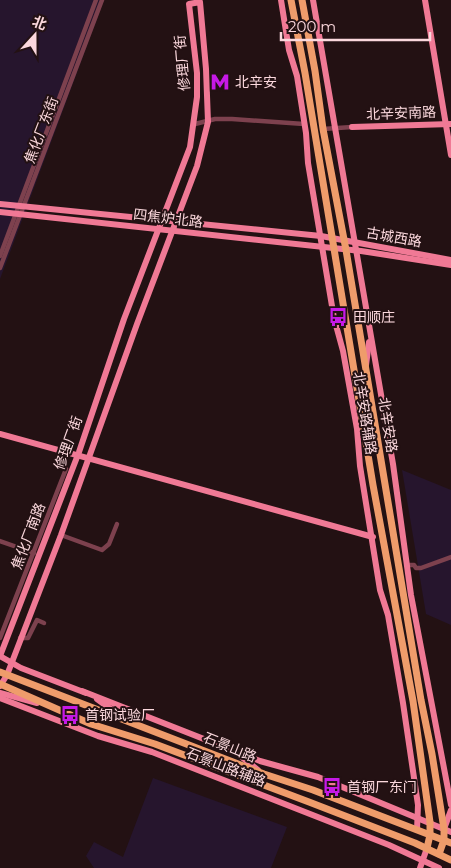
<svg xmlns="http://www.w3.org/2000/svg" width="451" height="868" viewBox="0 0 451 868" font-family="Montserrat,'Noto Sans SC',sans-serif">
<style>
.green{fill:#26152d}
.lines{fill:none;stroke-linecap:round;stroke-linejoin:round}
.street{stroke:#7d414e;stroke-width:4.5}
.secondary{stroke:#f07995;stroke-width:6}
.primary{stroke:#ef9c6b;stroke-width:7}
.labels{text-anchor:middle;stroke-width:4;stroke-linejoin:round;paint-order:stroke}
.street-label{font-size:14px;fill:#fbd8dd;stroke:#231113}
.poi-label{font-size:14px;fill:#fbd8dd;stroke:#231113;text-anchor:start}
</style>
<rect width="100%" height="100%" fill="#231113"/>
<g class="green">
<polygon points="0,0 104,0 0,279"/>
<polygon points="402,470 451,490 451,625 426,614"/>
<polygon points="153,778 287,827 271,868 94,868 86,856 94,842 123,857"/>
</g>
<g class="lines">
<g class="street">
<polyline points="195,124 215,119 232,119 304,124"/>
<polyline points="323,129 352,127"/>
<polyline points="0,256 96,0"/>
<polyline points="0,268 102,0"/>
<polyline points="61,535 102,550 109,544 117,524"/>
<polyline points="0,541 34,553"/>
<polyline points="407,565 414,565 416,568 421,568 451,557"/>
<polyline points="0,638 66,469"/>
<polyline points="20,638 28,638 37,620 44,623"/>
</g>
<g class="secondary">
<polyline points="281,0 289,50 297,76 306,133 308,163 334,318 343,351 357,429 360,466 380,590 388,615 403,703 418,805 417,830"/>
<polyline points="313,0 393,464 411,595 451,805"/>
<polyline points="425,0 451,155"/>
<polyline points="352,127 451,124"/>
<polyline points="0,204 321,236 451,260"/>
<polyline points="0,212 361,251 451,265"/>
<polyline points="366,365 369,342"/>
<polyline points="0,434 373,537"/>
<polyline points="0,656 79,452 124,319 190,147 197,97 197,73 189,4 200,2 206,69 208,122 197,166 137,324 61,535 7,675 0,686"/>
<polyline points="0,656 21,668 86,693"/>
<polyline points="82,691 260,761 318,777 451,832"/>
<polyline points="0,693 37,703"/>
<polyline points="0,698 98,736 152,752 389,845 439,868"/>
<polyline points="97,699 123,718"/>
<polyline points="239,755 258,770"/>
<polyline points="444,829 451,810"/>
<polyline points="420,868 427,848"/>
</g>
<g class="primary">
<polyline points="291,0 305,73 373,485 413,701 430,822 430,835 427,848"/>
<polyline points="302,0 315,71 323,129 346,250 421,700 432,754 444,829 444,840 439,854"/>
<polyline points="0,672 264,774 313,790 451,843"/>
<polyline points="0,684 91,724 155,744 309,802 415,843 451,860"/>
</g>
</g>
<defs>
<g id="metro-bare" transform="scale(1.5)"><path d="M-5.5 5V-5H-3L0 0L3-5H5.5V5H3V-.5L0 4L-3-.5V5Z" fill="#c619e6" stroke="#231113" stroke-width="2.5" paint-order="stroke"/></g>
<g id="bus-bare" transform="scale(1.5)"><path d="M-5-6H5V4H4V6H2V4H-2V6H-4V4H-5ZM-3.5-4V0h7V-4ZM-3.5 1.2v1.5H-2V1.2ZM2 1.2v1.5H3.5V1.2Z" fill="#c619e6" stroke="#231113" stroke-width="2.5" paint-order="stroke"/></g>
</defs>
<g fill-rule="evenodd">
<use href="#metro-bare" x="220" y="82"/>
<use href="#bus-bare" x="338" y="317"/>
<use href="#bus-bare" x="70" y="715"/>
<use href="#bus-bare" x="332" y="787"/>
</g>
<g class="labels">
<g class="street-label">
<text transform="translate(182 63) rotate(-95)" y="5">修理厂街</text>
<text transform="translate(401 113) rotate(-2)" y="5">北辛安南路</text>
<text transform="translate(41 130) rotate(-69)" y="5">焦化厂东街</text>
<text transform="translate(168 218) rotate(7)" y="5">四焦炉北路</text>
<text transform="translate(394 237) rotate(10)" y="5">古城西路</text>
<text transform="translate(365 413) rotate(81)" y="5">北辛安路辅路</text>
<text transform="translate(388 425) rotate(81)" y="5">北辛安路</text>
<text transform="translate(68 443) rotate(-70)" y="5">修理厂街</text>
<text transform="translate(28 536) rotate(-69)" y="5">焦化厂南路</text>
<text transform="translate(230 747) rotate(22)" y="5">石景山路</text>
<text transform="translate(226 767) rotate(21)" y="5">石景山路辅路</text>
</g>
<g class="poi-label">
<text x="235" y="87">北辛安</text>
<text x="353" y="322">田顺庄</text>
<text x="85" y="720">首钢试验厂</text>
<text x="347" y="792">首钢厂东门</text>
</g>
</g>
<g transform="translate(35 35) rotate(21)" stroke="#231113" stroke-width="4" paint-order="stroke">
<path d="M0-4L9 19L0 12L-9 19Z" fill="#fbd8dd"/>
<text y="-8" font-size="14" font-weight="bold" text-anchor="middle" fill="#fbd8dd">北</text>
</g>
<path d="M281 32v8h149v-8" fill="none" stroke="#fbd8dd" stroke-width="2.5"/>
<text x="288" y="32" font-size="15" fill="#fbd8dd" stroke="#231113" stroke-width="4" paint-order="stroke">200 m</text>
</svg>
